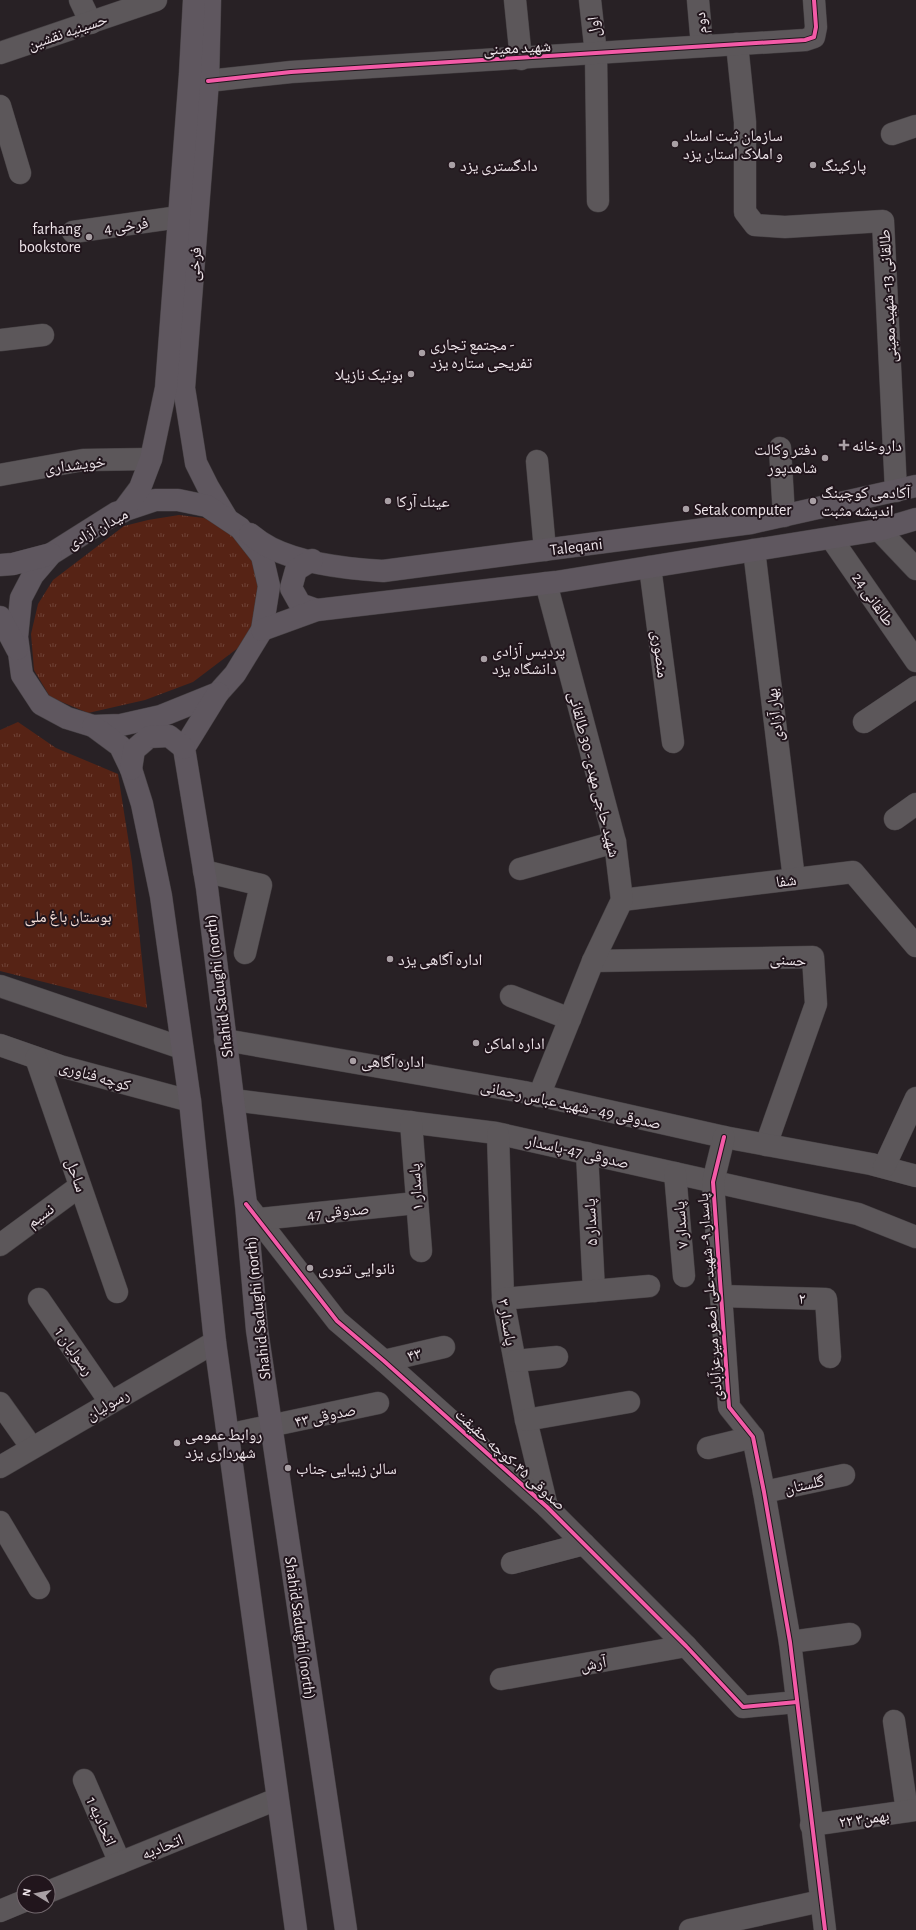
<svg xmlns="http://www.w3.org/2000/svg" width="916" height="1930" viewBox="0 0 916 1930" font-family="'Alegreya Sans','Noto Naskh Arabic',sans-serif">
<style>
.grass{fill:url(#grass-tufts)}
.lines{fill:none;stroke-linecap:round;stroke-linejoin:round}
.minor-casing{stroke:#443f42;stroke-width:23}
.major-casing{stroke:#443f42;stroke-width:23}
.minor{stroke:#5c575a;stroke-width:22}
.major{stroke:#5f575f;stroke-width:22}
.cycleway-casing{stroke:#21151c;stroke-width:6}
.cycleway{stroke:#f35aa7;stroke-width:4}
.poi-dot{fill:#a9a0a5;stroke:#21151c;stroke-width:1.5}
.labels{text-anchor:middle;stroke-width:4;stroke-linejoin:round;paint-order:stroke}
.street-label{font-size:16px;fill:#eee5ea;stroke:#21151c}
.poi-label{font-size:16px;fill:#eee5ea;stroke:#21151c;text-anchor:start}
.park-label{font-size:16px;fill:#f4dfd9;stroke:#21151c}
</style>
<defs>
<pattern id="grass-tufts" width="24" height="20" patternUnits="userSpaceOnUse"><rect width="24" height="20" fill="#562315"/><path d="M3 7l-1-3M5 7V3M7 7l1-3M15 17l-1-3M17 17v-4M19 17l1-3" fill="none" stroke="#6f4337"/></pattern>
</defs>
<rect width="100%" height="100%" fill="#282125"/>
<g class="grass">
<polygon points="179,515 204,518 223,527 237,537 255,564 261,584 252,628 238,648 193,682 145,700 88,713 50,697 34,670 31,634 38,604 53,580 124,526 148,520"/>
<polygon points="18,722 56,748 118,774 132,863 147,1008 0,971 0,730"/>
</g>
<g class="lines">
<g class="minor-casing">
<g id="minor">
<polyline points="80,0 91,23"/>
<polyline points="515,0 521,59"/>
<polyline points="590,0 596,54 598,201"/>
<polyline points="698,0 702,46"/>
<polyline points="737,44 745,122 745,212 755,225 785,227 883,221 896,491"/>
<polyline points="0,53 156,0"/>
<polyline points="208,81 291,72 805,40 814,37 816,27 814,0"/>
<polyline points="0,106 20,173"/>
<polyline points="892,134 916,126"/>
<polyline points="73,232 179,217"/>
<polyline points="0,340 43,335"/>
<polyline points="780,448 784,516"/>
<polyline points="537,461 545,550"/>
<polyline points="0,475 83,460 151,459"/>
<polyline points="879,530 916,569"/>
<polyline points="831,538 916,661"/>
<polyline points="754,550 794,879"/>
<polyline points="650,567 673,742"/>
<polyline points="864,722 916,687"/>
<polyline points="895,819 916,804"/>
<polyline points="520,869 615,842"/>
<polyline points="204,871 261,885 245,953"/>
<polyline points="622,900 853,872 916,946"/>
<polyline points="593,961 813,957 816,1004 766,1145"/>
<polyline points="0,986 182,1048"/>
<polyline points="511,996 570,1019"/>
<polyline points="225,1040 524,1092 724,1137 871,1164 916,1176"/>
<polyline points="0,1045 60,1066 190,1101"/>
<polyline points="36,1058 117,1292"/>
<polyline points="539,1096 593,961 622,900 615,842 546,583"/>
<polyline points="233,1100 496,1133 858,1214 916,1237"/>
<polyline points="411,1122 421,1251"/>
<polyline points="498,1134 503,1299 526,1420 547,1507"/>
<polyline points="724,1137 713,1182 729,1407 753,1437 764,1492 790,1642 825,1930"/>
<polyline points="587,1153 594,1291"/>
<polyline points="884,1167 916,1098"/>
<polyline points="675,1173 684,1276"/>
<polyline points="246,1204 337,1321 384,1361 547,1507 686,1646 743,1707 797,1702"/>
<polyline points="260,1219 416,1203"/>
<polyline points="0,1245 80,1186"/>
<polyline points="721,1296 826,1299 830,1357"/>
<polyline points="39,1299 110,1402"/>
<polyline points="503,1299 649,1286"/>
<polyline points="384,1361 444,1347"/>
<polyline points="515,1361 557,1357"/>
<polyline points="0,1403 32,1448"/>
<polyline points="526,1420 629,1402"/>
<polyline points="227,1435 378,1403"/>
<polyline points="708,1448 753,1437"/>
<polyline points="0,1467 215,1342"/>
<polyline points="764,1492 844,1475"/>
<polyline points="0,1522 39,1588"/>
<polyline points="512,1563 584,1544"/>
<polyline points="790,1642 850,1634"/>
<polyline points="501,1679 686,1646"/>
<polyline points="894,1721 907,1811"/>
<polyline points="84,1780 120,1863"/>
<polyline points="811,1825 916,1810"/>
<polyline points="48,1892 277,1799"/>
<polyline points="0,1911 24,1901"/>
<polyline points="690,1930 821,1901"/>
</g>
</g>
<g class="major-casing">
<g id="major">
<polyline points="210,0 208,81 184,388 196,463 208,487 226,517"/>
<polygon points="155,500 178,500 207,506 240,528 262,556 269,586 262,630 235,674 218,693 161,716 121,725 93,726 67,718 41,704 22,675 17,637 21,598 33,575 51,554 116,513"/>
<polyline points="122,512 140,488 151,459 166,388 190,74 194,0"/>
<path d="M 250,534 C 256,539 263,544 271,548 C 301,563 349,569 383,571 L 751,523 L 916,486"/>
<polyline points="312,560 296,570 291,588 300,604 317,610"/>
<polyline points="0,565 13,564 51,554"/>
<polyline points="0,617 17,649"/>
<polyline points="262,630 317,610 556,582 879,530 916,519"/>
<polyline points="218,693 184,748 207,888 246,1204 257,1330 346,1930"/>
<polyline points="93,726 120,746 131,769 142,804 161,896 190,1101 215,1342 296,1930"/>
<polyline points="131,769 134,750 149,737 169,736 184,748"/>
</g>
</g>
<use href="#minor" class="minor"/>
<use href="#major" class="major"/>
<g class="cycleway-casing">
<g id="cycleway">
<polyline points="208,81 291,72 805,40 814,37 816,27 814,0"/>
<polyline points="724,1137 713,1182 729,1407 753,1437 764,1492 790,1642 825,1930"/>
<polyline points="246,1204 337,1321 384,1361 547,1507 686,1646 743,1707 797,1702"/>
</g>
</g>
<use href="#cycleway" class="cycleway"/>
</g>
<g class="poi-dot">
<circle cx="675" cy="144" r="4"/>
<circle cx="452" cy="165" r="4"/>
<circle cx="813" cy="165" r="4"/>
<circle cx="89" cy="237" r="4"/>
<circle cx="422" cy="353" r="4"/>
<circle cx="411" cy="374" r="4"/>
<path d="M842 439h4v4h4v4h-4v4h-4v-4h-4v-4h4z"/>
<circle cx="825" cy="458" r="4"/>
<circle cx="388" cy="501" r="4"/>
<circle cx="813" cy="501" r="4"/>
<circle cx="686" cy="509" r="4"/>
<circle cx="484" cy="659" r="4"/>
<circle cx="390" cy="959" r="4"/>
<circle cx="476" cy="1043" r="4"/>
<circle cx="353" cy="1061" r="4"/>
<circle cx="310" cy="1268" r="4"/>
<circle cx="177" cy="1443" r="4"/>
<circle cx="288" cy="1468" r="4"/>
</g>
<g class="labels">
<g class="street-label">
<text transform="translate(700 23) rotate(-95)" y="6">دوم</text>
<text transform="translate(593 27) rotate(-97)" y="6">اول</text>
<text transform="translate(67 31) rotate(-19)" y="6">حسینیه نقشین</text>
<text transform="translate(517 47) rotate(-3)" y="6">شهید معینی</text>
<text transform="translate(126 225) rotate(-8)" y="6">فرخی 4</text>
<text transform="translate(194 264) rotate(-86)" y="6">فرخی</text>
<text transform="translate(887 296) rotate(-93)" y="6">طالقانی 13- شهید معینی</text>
<text transform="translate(75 464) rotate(-7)" y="6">خویشداری</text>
<text transform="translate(97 528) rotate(-29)" y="6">میدان آزادی</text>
<text transform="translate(576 546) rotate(-7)" y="6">Taleqani</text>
<text transform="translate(874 599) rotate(55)" y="6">طالقانی 24</text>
<text transform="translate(661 654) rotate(83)" y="6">منصوری</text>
<text transform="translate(774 715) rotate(-97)" y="6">بهار آزادی</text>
<text transform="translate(595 774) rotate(76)" y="6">شهید حاجی مهدی- 30 طالقانی</text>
<text transform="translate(786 880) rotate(-7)" y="6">شفا</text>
<text transform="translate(788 959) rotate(3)" y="6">حسنی</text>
<text transform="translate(218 986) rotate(-97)" y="6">Shahid Sadughi (north)</text>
<text transform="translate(95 1075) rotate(16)" y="6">کوچه فناوری</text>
<text transform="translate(571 1104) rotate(12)" y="6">صدوقی 49 - شهید عباس رحمانی</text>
<text transform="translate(578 1151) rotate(13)" y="6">صدوقی 47-پاسدار</text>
<text transform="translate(77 1175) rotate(71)" y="6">ساحل</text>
<text transform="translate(415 1187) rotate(-94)" y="6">پاسدار ۱</text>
<text transform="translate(338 1211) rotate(-6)" y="6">صدوقی 47</text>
<text transform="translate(40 1215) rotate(-36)" y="6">نسیم</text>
<text transform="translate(590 1222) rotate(-93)" y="6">پاسدار ۵</text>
<text transform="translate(680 1225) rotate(-95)" y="6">پاسدار ۷</text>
<text transform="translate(709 1297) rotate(-94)" y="6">پاسدار ۹- شهید علی اصغر میرعزآبادی</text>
<text transform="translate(802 1298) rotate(2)" y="6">۲</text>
<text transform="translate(257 1308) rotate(-96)" y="6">Shahid Sadughi (north)</text>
<text transform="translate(508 1322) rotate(80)" y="6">پاسدار ۳</text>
<text transform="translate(75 1351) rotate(55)" y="6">رسولیان 1</text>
<text transform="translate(414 1354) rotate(-14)" y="6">۴۳</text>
<text transform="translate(107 1404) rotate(-30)" y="6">رسولیان</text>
<text transform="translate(325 1415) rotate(-12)" y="6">صدوقی ۴۳</text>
<text transform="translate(511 1459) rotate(42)" y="6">صدوقی ۴۵-کوچه حقیقت</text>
<text transform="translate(804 1484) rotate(-12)" y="6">گلستان</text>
<text transform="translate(301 1628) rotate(82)" y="6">Shahid Sadughi (north)</text>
<text transform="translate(593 1663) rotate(-10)" y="6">آرش</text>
<text transform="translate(864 1818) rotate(-8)" y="6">۲۲ بهمن۳</text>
<text transform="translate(102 1821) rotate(66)" y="6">اتحادیه 1</text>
<text transform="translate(162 1846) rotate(-22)" y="6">اتحادیه</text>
</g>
<g class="poi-label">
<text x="683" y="141">سازمان ثبت اسناد<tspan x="683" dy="18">و املاک استان یزد</tspan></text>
<text x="460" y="171">دادگستری یزد</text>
<text x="821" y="171">پارکینگ</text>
<text x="81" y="234" text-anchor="end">farhang<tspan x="81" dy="18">bookstore</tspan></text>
<text x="430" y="350">مجتمع تجاری -<tspan x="430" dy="18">تفریحی ستاره یزد</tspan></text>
<text x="403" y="380" text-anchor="end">بوتیک نازیلا</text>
<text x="852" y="451">داروخانه</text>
<text x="817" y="455" text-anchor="end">دفتر وکالت<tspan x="817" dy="18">شاهدپور</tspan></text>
<text x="821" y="498">آکادمی کوچینگ<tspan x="821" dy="18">اندیشه مثبت</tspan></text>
<text x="396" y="507">عينك آركا</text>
<text x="694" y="515">Setak computer</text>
<text x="492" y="656">پردیس آزادی<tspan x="492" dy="18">دانشگاه یزد</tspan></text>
<text x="398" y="965">اداره آگاهی یزد</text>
<text x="484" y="1049">اداره اماکن</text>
<text x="361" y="1067">اداره آگاهی</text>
<text x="318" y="1274">نانوایی تنوری</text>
<text x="185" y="1440">روابط عمومی<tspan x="185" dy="18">شهرداری یزد</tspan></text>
<text x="296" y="1474">سالن زیبایی جناب</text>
</g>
<g class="park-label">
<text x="68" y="922">بوستان باغ ملی</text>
</g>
</g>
<g transform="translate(36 1894) rotate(280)"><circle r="19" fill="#21151c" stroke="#73686e"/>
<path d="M0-3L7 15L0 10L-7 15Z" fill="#a9a0a5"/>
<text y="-6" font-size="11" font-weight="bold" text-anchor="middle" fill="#eee5ea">N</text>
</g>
</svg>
